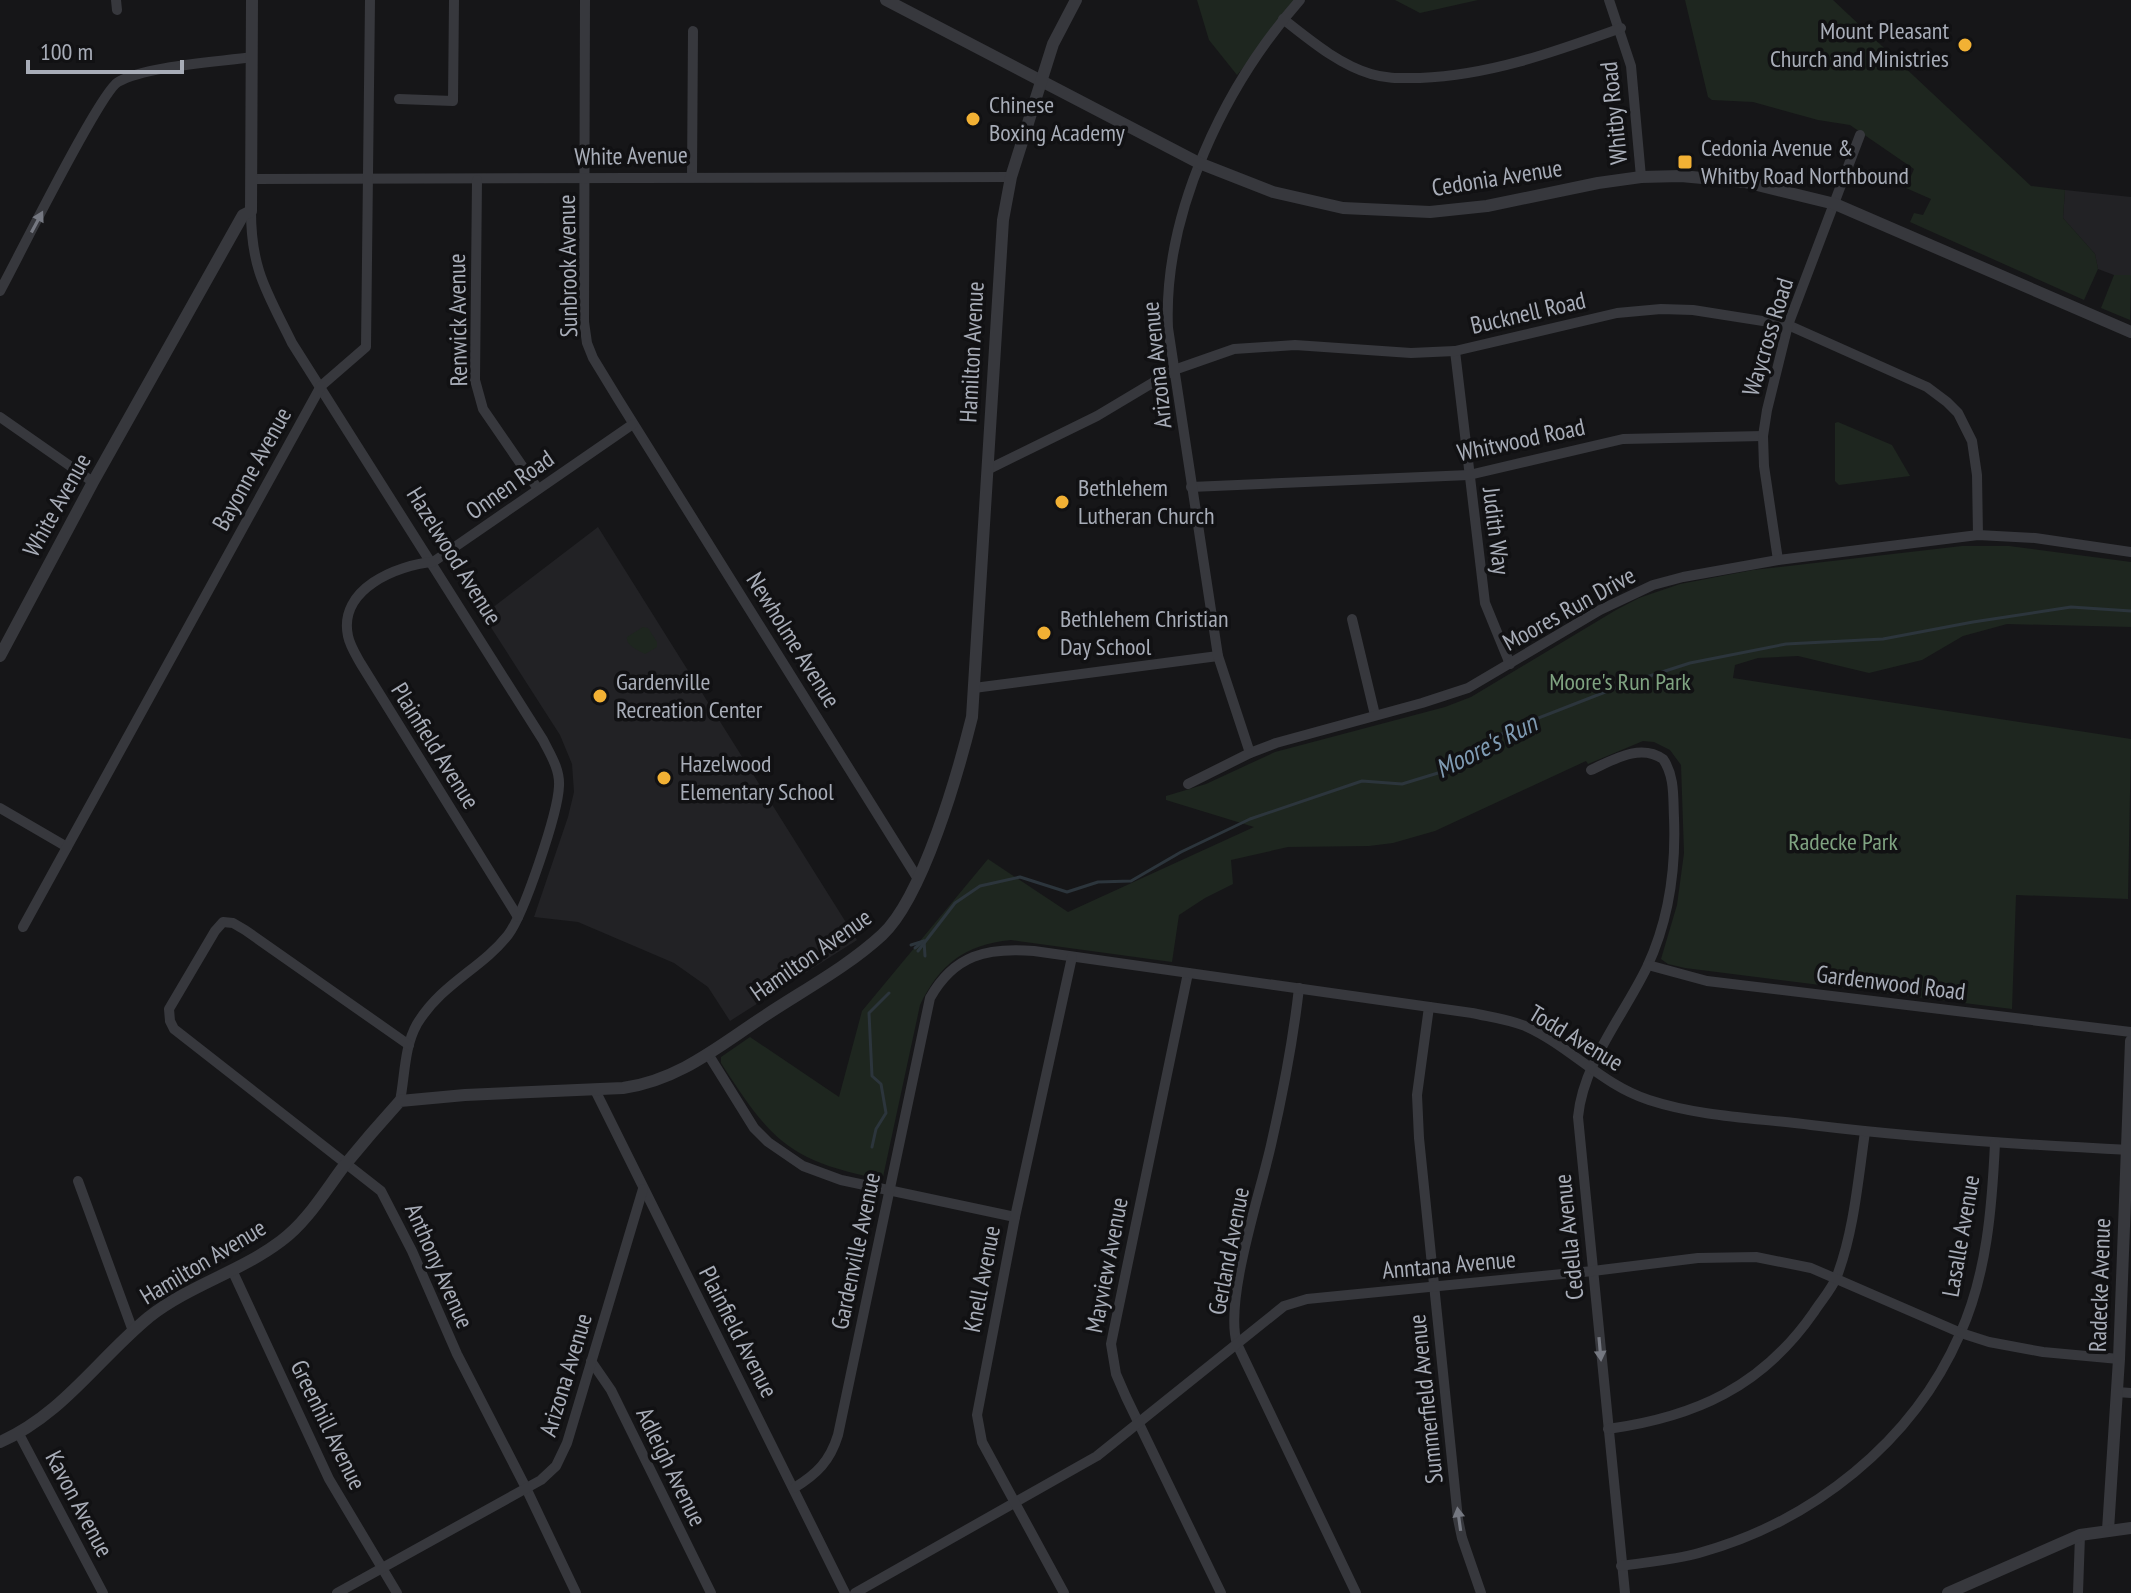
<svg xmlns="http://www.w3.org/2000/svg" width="2131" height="1593" viewBox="0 0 2131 1593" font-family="'PT Sans Narrow',sans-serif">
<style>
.built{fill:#222225}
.green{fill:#1e261f}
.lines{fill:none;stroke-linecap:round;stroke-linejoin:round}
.stream{stroke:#2c353c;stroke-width:3}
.minor{stroke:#37383d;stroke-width:10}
.tertiary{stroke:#37383d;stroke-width:12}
.oneway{fill:#757881}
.poi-dot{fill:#f2b134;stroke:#111113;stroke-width:3}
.labels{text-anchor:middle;stroke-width:7;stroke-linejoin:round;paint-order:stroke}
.poi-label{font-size:24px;fill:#a8adb8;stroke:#111113;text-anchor:start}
.street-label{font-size:24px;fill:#a8adb8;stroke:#111113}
.park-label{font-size:24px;fill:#7fa381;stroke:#111113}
.water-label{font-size:26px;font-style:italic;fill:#7f9bb3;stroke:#111113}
</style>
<rect width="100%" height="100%" fill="#161618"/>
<g class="built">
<polygon points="2065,190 2131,197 2131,275 2114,275 2098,269 2095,254 2063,218"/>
<polygon points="598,527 857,940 730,1021 708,987 674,963 578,922 534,917 568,817 574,792 572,764 560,735 483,615"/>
</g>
<g class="green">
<polygon points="1197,0 1300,0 1237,75 1209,40"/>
<polygon points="1395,0 1478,0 1420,13"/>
<polygon points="1685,0 1833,0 2031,186 2065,190 2063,218 2095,254 2098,269 2084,300 1910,222 1914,213 1923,215 1931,199 1906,188 1914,169 1850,125 1818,120 1753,102 1712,100 1708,97"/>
<polygon points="2114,275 2131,275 2130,320 2101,308"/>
<polygon points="1838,422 1892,445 1910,476 1839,485 1835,481 1835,423"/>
<path d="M 1962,546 L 2009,546 L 2131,562 L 2131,627 L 2007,624 L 1963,636 L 1922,660 L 1869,673 L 1798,656 L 1758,658 L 1735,665 L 1733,678 L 2131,739 L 2128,899 L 2016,895 L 2012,1009 L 1685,968 L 1668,964 L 1661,959 L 1677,905 L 1684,853 L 1681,765 L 1670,750 L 1654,742 L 1643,741 L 1588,764 L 1586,761 L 1435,831 L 1393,843 L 1369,846 L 1288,847 L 1231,860 L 1233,884 L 1205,898 L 1179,915 L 1172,962 L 1011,940 C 964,945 940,964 920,1005 L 883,1177 L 879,1179 C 787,1160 771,1140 721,1063 L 721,1057 L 750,1037 L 839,1097 L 862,1011 L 988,859 L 1068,912 L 1254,827 L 1166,800 L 1166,796 L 1206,784 L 1275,752 L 1445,707 L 1471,697 L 1616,610 L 1639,598 L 1680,584 L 1753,570 Z"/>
<path d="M 643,627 L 648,628 L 657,642 L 657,647 L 645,654 C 638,650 626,646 627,637 Z"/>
</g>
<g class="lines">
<g class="stream">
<polyline points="924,941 925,956"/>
<polyline points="911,945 924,941"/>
<polyline points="915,948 921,943"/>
<polyline points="918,951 955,903 980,886 1020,877 1067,892 1098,882 1131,881 1181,852 1250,819 1362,781 1402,784 1438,773 1510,729 1631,682 1690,663 1786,644 1883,639 1973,622 2071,607 2131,611"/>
<polyline points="872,1147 876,1129 886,1113 881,1084 872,1076 869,1013 889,993"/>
</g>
<g class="minor">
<polyline points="116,0 117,10"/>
<polyline points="585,0 584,322 587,343 593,358 618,399 918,879"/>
<polyline points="1609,0 1631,66 1641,177"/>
<path d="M 1283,19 C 1310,40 1338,64 1371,74 C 1387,79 1403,78 1420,78 C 1491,75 1554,52 1621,28"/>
<polyline points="399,99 453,101 454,0"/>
<polyline points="692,177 693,31"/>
<polyline points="251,179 1011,177"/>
<polyline points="477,180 475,380 483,409 538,489"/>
<path d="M 251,211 C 251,270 267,292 292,343 L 543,740 C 550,754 560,769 559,786 C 558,813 524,914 508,935 C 481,969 442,983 417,1024 C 404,1047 405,1076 400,1101"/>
<path d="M 0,291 C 17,260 100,92 118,82 C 146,66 217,62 252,57"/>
<polyline points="1455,351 1485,603 1510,664"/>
<polyline points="0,417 93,482"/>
<polyline points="987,470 1097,416 1174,370 1234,349 1295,345 1411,353 1455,351 1617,313 1661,309 1693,310 1788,325 1927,387 1947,402 1958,413 1972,441 1977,475 1978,535"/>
<polyline points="1191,487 1469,475 1623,439 1763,436"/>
<polyline points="1778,560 1764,466 1763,436 1767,410 1788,325 1860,135"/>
<polyline points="1352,619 1375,715"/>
<polyline points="974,688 1218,656"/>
<path d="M 1250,753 L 1218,656 L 1168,328 C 1163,213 1225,85 1300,0"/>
<path d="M 1591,770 C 1613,760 1640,743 1663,759 C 1675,776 1673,798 1674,818 C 1676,869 1669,920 1647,967 C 1624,1015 1583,1063 1578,1117 L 1625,1593"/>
<polyline points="1188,784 1250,753 1276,743 1422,703 1468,688 1600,610 1653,585 1683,577 1778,560 1978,535 2035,538 2131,552"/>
<polyline points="0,808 67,847"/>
<path d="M 518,917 L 361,664 C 356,655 350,646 348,636 C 338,589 397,565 433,562 L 633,424"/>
<polyline points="23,927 321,386 366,347 370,0"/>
<polyline points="1648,965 1707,981 2131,1032"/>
<polyline points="1188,973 1111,1344 1116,1374 1126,1397 1221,1593"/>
<path d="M 1299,988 C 1293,1041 1283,1093 1271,1145 C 1260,1194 1224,1300 1237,1344 L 1356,1593"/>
<polyline points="1429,1007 1417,1095 1419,1138 1458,1519 1462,1538 1481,1593"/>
<polyline points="409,1045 245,930 233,923 223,922 215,931 169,1009 170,1021 174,1029 381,1191 412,1251 457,1354 526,1488 576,1593"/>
<polyline points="708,1054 754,1128 768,1142 803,1166 841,1180 1015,1217"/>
<polyline points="595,1090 845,1593"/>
<polyline points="78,1181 133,1331"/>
<polyline points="232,1270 329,1479 397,1593"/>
<polyline points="591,1361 611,1390 711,1593"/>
<polyline points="2117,1392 2131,1393"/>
<path d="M 1608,1429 C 1695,1417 1762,1387 1814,1312 C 1821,1301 1832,1289 1837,1276 C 1854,1231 1858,1180 1865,1132"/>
<polyline points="19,1434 103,1593"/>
<path d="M 794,1488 C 817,1474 830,1461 838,1435 L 930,998 C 954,955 987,947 1034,951 L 1472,1013 C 1490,1017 1508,1019 1525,1026 C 1570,1046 1602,1085 1649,1100 C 1701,1117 1757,1118 1811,1125 C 1918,1138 2024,1145 2131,1150"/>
<path d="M 1621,1566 C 1647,1562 1674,1560 1699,1553 C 1812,1522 1913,1442 1960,1334 C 1987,1274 1992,1207 1995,1143"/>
<polyline points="337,1593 541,1480 556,1466 567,1443 643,1189"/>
<polyline points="855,1593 1097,1456 1284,1306 1307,1299 1593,1271 1698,1258 1756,1257 1811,1268 1961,1333 1989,1342 2043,1352 2119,1359"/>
<polyline points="1064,1593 982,1442 977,1415 1015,1217 1072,957"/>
<polyline points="2078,1593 2080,1535"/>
</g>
<g class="tertiary">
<polyline points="886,0 1199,163 1273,192 1343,208 1430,212 1487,206 1598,183 1641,177 1681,176 1745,182 1835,204 2131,332"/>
<polyline points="0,656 93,482 243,215 251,211 252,0"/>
<path d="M 0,1442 C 62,1415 98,1359 149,1317 C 190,1285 240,1272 281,1241 C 307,1222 325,1191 344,1166 C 362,1144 381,1122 400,1101 L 465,1095 L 623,1088 C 675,1081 714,1050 757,1021 C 798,993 845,969 882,935 C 923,897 958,773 972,717 L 1003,220 L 1011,177 L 1053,44 L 1076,0"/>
<polyline points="2108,1530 2119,1359 2131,1041"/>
<polyline points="1948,1593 2080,1535 2131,1528"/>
</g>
</g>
<defs><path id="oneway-solid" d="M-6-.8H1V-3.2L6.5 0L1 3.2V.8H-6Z" transform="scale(2)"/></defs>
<g class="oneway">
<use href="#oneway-solid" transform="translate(37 222) rotate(-62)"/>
<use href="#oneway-solid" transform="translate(1600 1349) rotate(85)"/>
<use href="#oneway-solid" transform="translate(1459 1519) rotate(-98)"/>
</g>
<g class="poi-dot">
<circle cx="1965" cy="45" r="8"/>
<circle cx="973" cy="119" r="8"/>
<rect x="1677" y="154" width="16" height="16" rx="4"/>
<circle cx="1062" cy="502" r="8"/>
<circle cx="1044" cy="633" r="8"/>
<circle cx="600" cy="696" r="8"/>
<circle cx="664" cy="778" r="8"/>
</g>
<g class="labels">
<g class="poi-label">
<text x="1949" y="39" text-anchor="end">Mount Pleasant<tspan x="1949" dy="28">Church and Ministries</tspan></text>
<text x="989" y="113">Chinese<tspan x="989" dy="28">Boxing Academy</tspan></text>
<text x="1701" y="156">Cedonia Avenue &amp;<tspan x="1701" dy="28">Whitby Road Northbound</tspan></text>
<text x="1078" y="496">Bethlehem<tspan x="1078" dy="28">Lutheran Church</tspan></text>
<text x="1060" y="627">Bethlehem Christian<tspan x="1060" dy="28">Day School</tspan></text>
<text x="616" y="690">Gardenville<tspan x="616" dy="28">Recreation Center</tspan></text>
<text x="680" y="772">Hazelwood<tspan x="680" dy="28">Elementary School</tspan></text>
</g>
<g class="street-label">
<text transform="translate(1614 113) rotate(-96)" y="8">Whitby Road</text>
<text transform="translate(631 156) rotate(-1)" y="8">White Avenue</text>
<text transform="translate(1497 178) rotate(-9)" y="8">Cedonia Avenue</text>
<text transform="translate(568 266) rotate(-91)" y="8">Sunbrook Avenue</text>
<text transform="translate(1528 313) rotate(-13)" y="8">Bucknell Road</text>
<text transform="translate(458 320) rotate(-91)" y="8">Renwick Avenue</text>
<text transform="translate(1768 337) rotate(-73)" y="8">Waycross Road</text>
<text transform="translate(972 352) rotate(-87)" y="8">Hamilton Avenue</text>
<text transform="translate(1157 365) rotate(-96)" y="8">Arizona Avenue</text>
<text transform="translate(1521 440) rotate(-12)" y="8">Whitwood Road</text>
<text transform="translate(252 469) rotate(-61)" y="8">Bayonne Avenue</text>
<text transform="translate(510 485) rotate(-35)" y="8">Onnen Road</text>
<text transform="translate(57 505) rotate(-61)" y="8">White Avenue</text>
<text transform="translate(1496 531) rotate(83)" y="8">Judith Way</text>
<text transform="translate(454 556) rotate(58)" y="8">Hazelwood Avenue</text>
<text transform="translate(1569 609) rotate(-29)" y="8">Moores Run Drive</text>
<text transform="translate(793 640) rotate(58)" y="8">Newholme Avenue</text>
<text transform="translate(435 746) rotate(58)" y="8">Plainfield Avenue</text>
<text transform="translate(811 955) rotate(-35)" y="8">Hamilton Avenue</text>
<text transform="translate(1891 983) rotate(7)" y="8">Gardenwood Road</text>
<text transform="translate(1576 1038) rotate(31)" y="8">Todd Avenue</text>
<text transform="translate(1961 1236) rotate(-80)" y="8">Lasalle Avenue</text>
<text transform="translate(1569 1237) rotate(-96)" y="8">Cedella Avenue</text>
<text transform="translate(856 1251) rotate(-78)" y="8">Gardenville Avenue</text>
<text transform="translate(1229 1251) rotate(-79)" y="8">Gerland Avenue</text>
<text transform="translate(203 1262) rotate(-31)" y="8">Hamilton Avenue</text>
<text transform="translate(1107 1265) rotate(-79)" y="8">Mayview Avenue</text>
<text transform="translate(1449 1265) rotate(-5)" y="8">Anntana Avenue</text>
<text transform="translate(439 1266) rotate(66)" y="8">Anthony Avenue</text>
<text transform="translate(982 1279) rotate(-79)" y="8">Knell Avenue</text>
<text transform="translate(2100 1285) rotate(-88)" y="8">Radecke Avenue</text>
<text transform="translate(738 1332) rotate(63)" y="8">Plainfield Avenue</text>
<text transform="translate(566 1375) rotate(-73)" y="8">Arizona Avenue</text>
<text transform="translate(1426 1399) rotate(-96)" y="8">Summerfield Avenue</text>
<text transform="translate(328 1425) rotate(64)" y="8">Greenhill Avenue</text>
<text transform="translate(671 1467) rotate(64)" y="8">Adleigh Avenue</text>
<text transform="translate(79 1504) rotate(62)" y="8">Kavon Avenue</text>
</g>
<g class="park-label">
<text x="1620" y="690">Moore's Run Park</text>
<text x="1843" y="850">Radecke Park</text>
</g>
<g class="water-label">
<text transform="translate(1486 746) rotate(-27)" y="9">Moore's Run</text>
</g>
</g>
<path d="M28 60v12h154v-12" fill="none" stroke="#a8adb8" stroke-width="4"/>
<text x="40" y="60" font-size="24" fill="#a8adb8" stroke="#111113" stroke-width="6" paint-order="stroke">100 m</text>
</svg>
